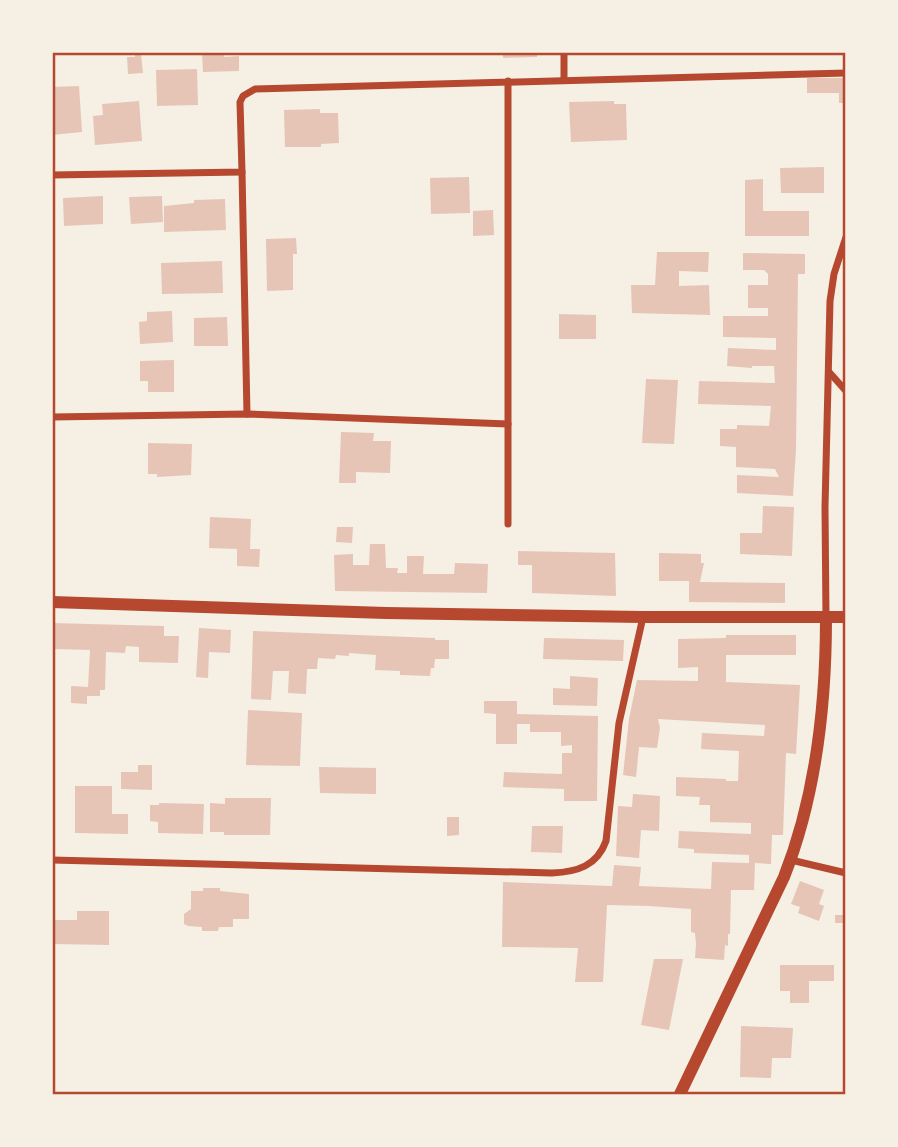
<svg xmlns="http://www.w3.org/2000/svg" width="898" height="1147" viewBox="0 0 898 1147" font-family="Commissioner,sans-serif">
<style>
.building{fill:#e6c5b7}
.lines{fill:none;stroke-linecap:round;stroke-linejoin:round}
.minor{stroke:#b5482f;stroke-width:7}
.tertiary{stroke:#b5482f;stroke-width:12}
.neatline{fill:none;stroke:#b5482f;stroke-width:2.5}
</style>
<rect width="100%" height="100%" fill="#f6efe4"/>
<g class="building">
<polygon points="202,52 224,52 224,57 239,56 239,71 203,72"/>
<polygon points="503,52 537,52 537,57 503,58"/>
<polygon points="135,54 141,54 143,73 128,74 127,57 135,57"/>
<polygon points="197,69 198,105 157,106 156,70"/>
<polygon points="807,78 846,78 846,103 839,103 839,93 807,93"/>
<polygon points="79,86 82,132 52,135 52,87"/>
<polygon points="139,101 142,141 95,145 93,116 103,115 102,104"/>
<polygon points="614,101 614,104 626,104 627,140 571,142 569,102"/>
<polygon points="320,109 320,113 338,113 339,143 321,144 321,147 285,147 284,110"/>
<polygon points="824,167 824,193 781,193 780,168"/>
<polygon points="469,177 470,213 431,214 430,178"/>
<polygon points="763,179 763,211 809,211 809,236 745,236 745,180"/>
<polygon points="103,196 103,224 64,226 63,198"/>
<polygon points="162,196 163,222 131,224 129,197"/>
<polygon points="225,199 226,230 164,232 164,206 194,203 194,200"/>
<polygon points="493,210 494,235 473,236 473,211"/>
<rect x="52" y="232" width="3" height="24"/>
<polygon points="296,238 297,254 293,254 293,290 267,291 266,239"/>
<polygon points="657,252 709,252 708,272 679,271 679,286 709,285 710,315 632,313 631,285 655,285"/>
<polygon points="743,253 805,254 805,274 798,274 796,449 793,496 737,493 737,475 779,477 775,469 736,467 736,447 720,446 720,429 737,429 737,425 769,426 771,406 698,404 699,381 775,383 774,366 752,366 752,368 727,366 728,348 776,350 776,338 723,337 723,316 768,316 768,308 748,308 748,285 768,285 768,274 764,270 743,270"/>
<polygon points="222,261 223,293 162,294 161,263"/>
<polygon points="172,311 173,342 140,344 139,322 147,321 147,312"/>
<polygon points="559,314 596,315 596,339 559,339"/>
<polygon points="227,317 228,346 194,346 194,318"/>
<polygon points="174,360 174,392 148,392 148,381 140,381 140,361"/>
<polygon points="646,379 678,380 674,444 642,443"/>
<polygon points="341,432 374,433 373,441 391,441 390,473 356,472 356,483 339,483"/>
<polygon points="148,443 192,444 191,475 157,477 157,474 148,474"/>
<polygon points="763,506 794,507 792,556 740,554 740,533 762,533"/>
<polygon points="210,517 251,519 250,549 260,549 259,567 237,566 237,549 209,548"/>
<polygon points="337,527 353,527 352,543 336,542"/>
<polygon points="370,544 385,544 386,568 398,568 397,573 407,573 407,556 424,556 423,574 454,574 455,563 488,564 487,593 335,591 334,555 353,554 353,565 369,565"/>
<polygon points="518,551 615,553 616,596 532,593 532,565 518,565"/>
<polygon points="659,553 701,554 701,563 704,563 700,582 785,583 785,603 689,602 689,581 659,581"/>
<polygon points="52,623 164,626 164,636 179,636 178,663 139,662 139,647 126,646 125,653 106,652 105,690 100,690 100,696 87,696 87,704 71,703 71,686 88,687 90,650 52,649"/>
<polygon points="199,628 231,630 230,653 209,652 208,678 196,677"/>
<polygon points="253,631 435,638 435,640 449,640 449,659 435,659 434,668 431,668 430,676 400,675 400,671 375,670 376,655 349,653 349,656 336,655 335,659 318,658 317,669 307,669 306,694 288,693 289,671 273,671 271,700 251,699"/>
<polygon points="726,635 796,635 796,655 726,655 726,682 800,685 796,754 786,753 783,835 772,835 771,864 755,863 754,890 731,890 730,934 728,934 728,946 725,945 724,960 695,958 696,944 695,933 691,932 691,909 649,906 607,905 603,982 575,982 578,948 502,947 503,882 612,886 614,865 641,867 639,886 711,889 712,862 749,863 749,855 694,853 694,849 678,848 679,831 751,834 751,823 710,822 710,805 699,805 700,797 676,796 676,777 726,779 726,781 738,781 739,751 701,749 702,733 764,736 765,725 658,719 660,728 657,748 639,747 636,777 623,775 629,719 637,680 698,681 698,667 678,668 678,639 726,638"/>
<polygon points="544,638 624,640 623,661 543,659"/>
<polygon points="570,676 598,678 597,706 553,705 553,688 570,689"/>
<polygon points="484,701 517,701 517,714 598,716 597,801 564,801 564,789 503,787 504,772 562,774 562,753 572,753 572,745 561,746 561,732 530,732 530,724 517,724 517,744 496,744 496,714 484,713"/>
<polygon points="248,710 302,713 300,766 246,765"/>
<polygon points="138,765 152,765 152,790 121,789 121,772 138,772"/>
<polygon points="319,767 376,768 376,794 320,793"/>
<polygon points="75,786 112,786 112,814 128,814 128,834 75,833"/>
<polygon points="633,794 660,796 659,831 641,830 639,858 616,856 618,806 632,807"/>
<polygon points="225,798 271,798 270,835 224,835 224,832 210,832 210,803 225,804"/>
<polygon points="159,803 204,804 203,834 158,833 158,822 150,821 150,805 159,805"/>
<polygon points="447,817 459,817 459,835 447,836"/>
<polygon points="532,826 563,826 562,853 531,852"/>
<polygon points="800,881 824,890 819,904 824,906 819,921 798,913 800,907 791,904"/>
<polygon points="203,888 220,888 220,891 249,894 249,919 233,919 233,927 219,927 218,931 202,931 202,927 188,926 184,924 184,914 191,909 191,891 203,891"/>
<polygon points="77,911 109,911 109,945 52,944 52,920 77,920"/>
<rect x="835" y="915" width="11" height="8"/>
<polygon points="654,959 683,959 669,1030 641,1025"/>
<polygon points="780,965 834,965 834,981 809,981 809,1003 790,1003 790,991 780,991"/>
<polygon points="741,1026 793,1028 791,1058 772,1058 771,1078 740,1077"/>
</g>
<g class="lines">
<g class="minor">
<polyline points="564,52 564,79"/>
<polyline points="508,81 508,524"/>
<polyline points="242,172 247,414"/>
<polyline points="52,175 242,172 240,102 243,96 255,89 846,73"/>
<polyline points="829,372 846,391"/>
<polyline points="52,417 247,414 508,424"/>
<polyline points="826,618 825,507 830,301 834,274 846,237"/>
<path d="M 52,860 L 552,873 C 577,872 597,866 606,841 L 619,723 L 643,617"/>
<polyline points="791,860 846,873"/>
</g>
<g class="tertiary">
<polyline points="52,602 386,613 643,617 846,617"/>
<path d="M 680,1094 L 784,877 C 816,796 826,705 826,618"/>
</g>
</g>
<rect width="898" height="1147" fill="none" stroke="#f6efe4" stroke-width="108"/>
<rect x="54" y="54" width="790" height="1039" class="neatline"/>
</svg>
